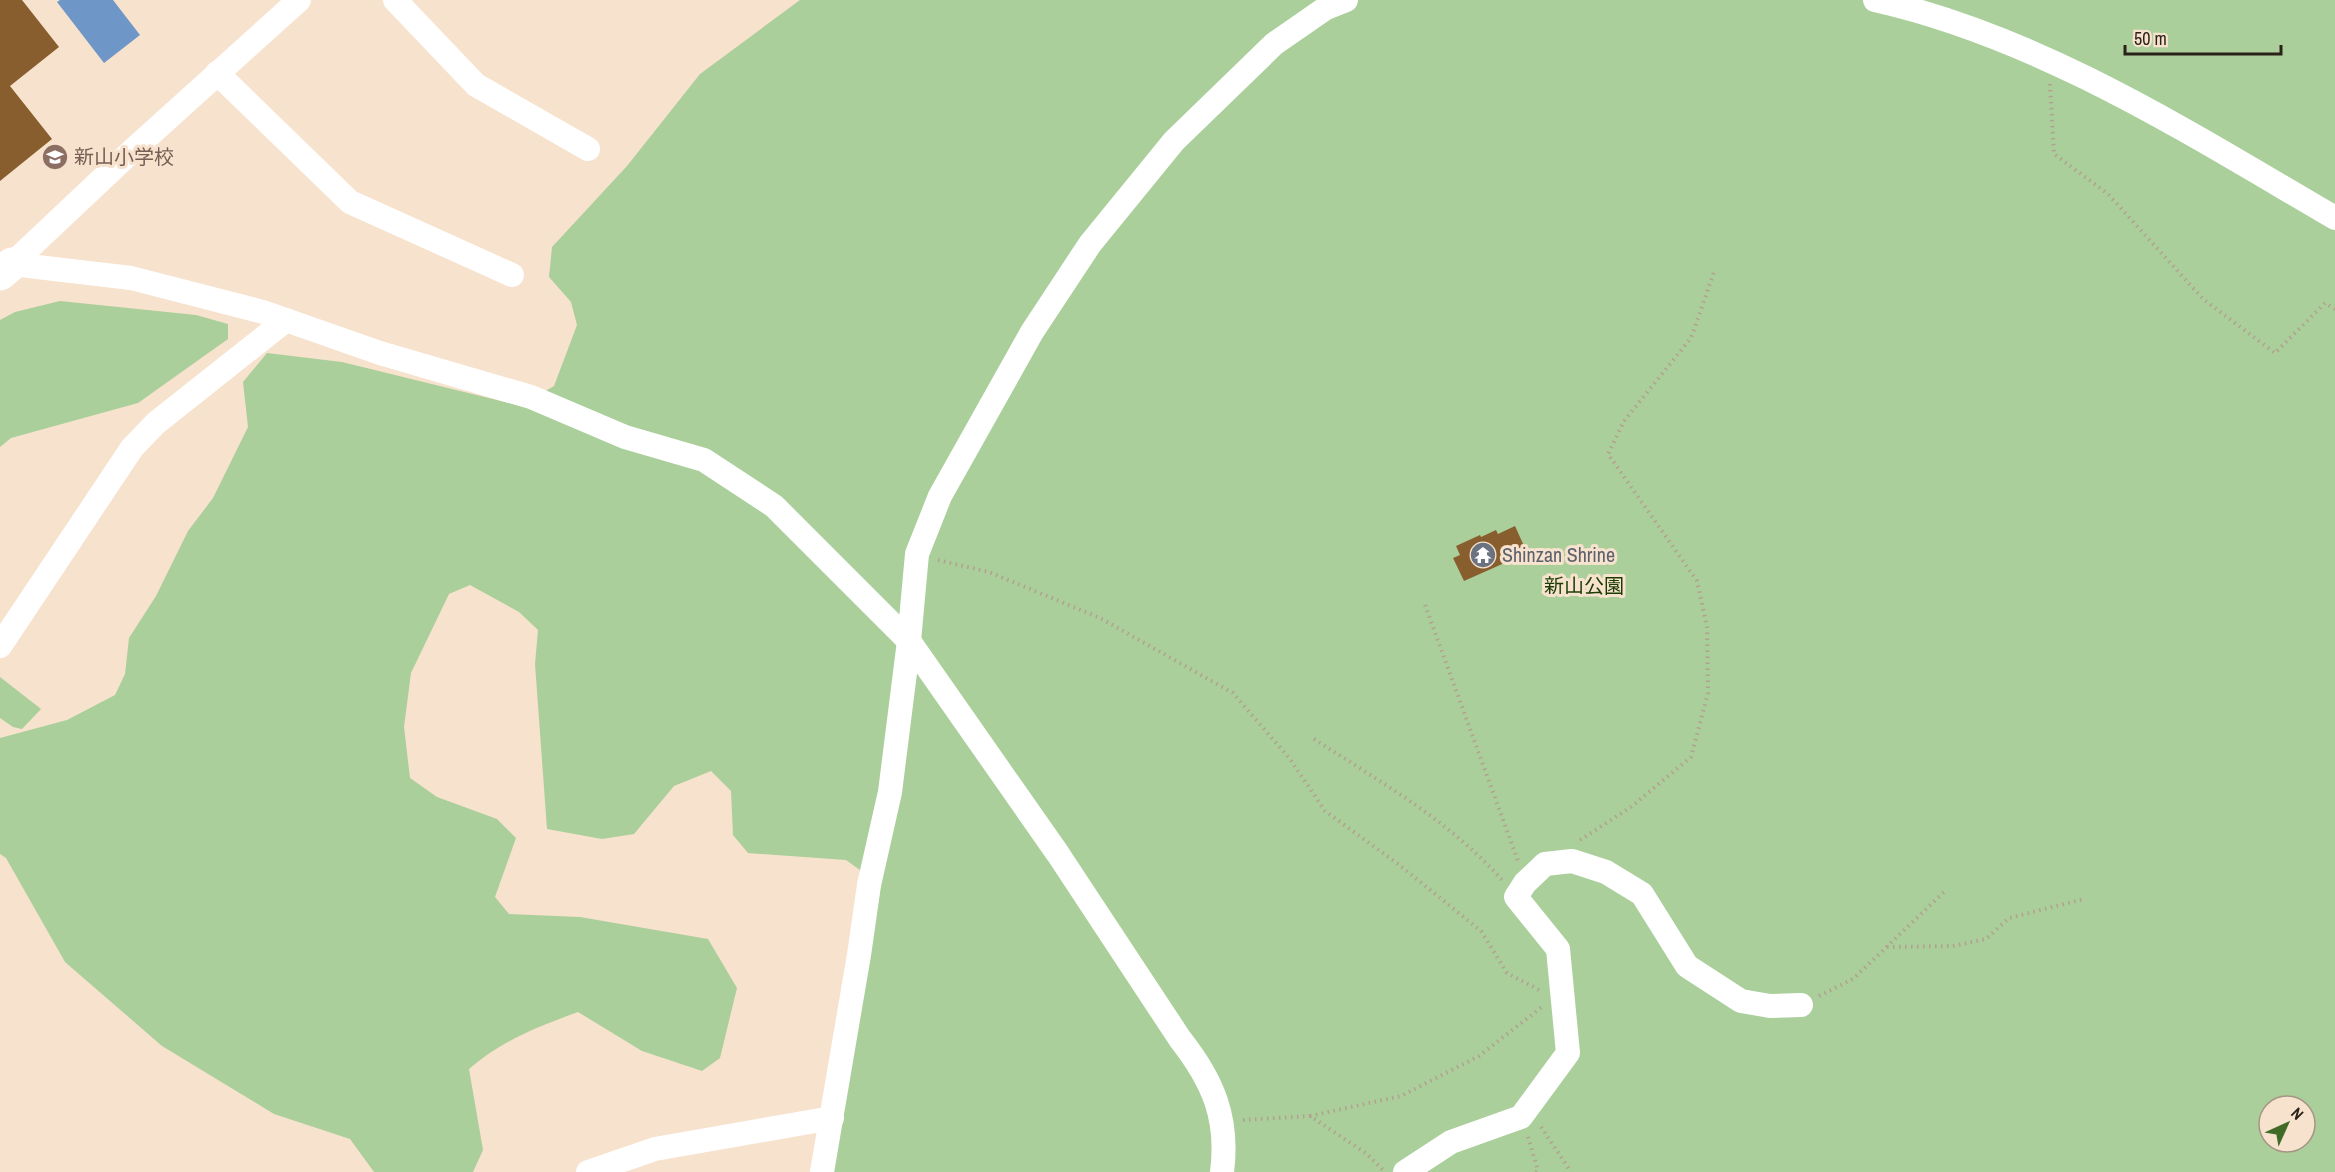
<svg xmlns="http://www.w3.org/2000/svg" width="2335" height="1172" viewBox="0 0 2335 1172" font-family="'Archivo Narrow','Noto Sans JP',sans-serif">
<style>
.green{fill:#aacf9b;fill-rule:evenodd}
.water{fill:#6e97c7}
.building{fill:#895e2f}
.lines{fill:none;stroke-linecap:round;stroke-linejoin:round}
.path{stroke:#b2a190;stroke-width:4;stroke-dasharray:1.5 4.5;stroke-linecap:butt}
.street{stroke:#fff;stroke-width:24}
.secondary{stroke:#fff;stroke-width:33}
.labels{text-anchor:middle;stroke-width:6;stroke-linejoin:round;paint-order:stroke}
.education-label{font-size:20px;fill:#785e54;stroke:#f7e2cd;text-anchor:start}
.worship-label{font-size:20px;fill:#5b616d;stroke:#f7e2cd;text-anchor:start}
.park-label{font-size:20px;fill:#193c04;stroke:#f7e2cd}
</style>
<rect width="100%" height="100%" fill="#f7e2cd"/>
<g class="green">
<path d="M 800,0 L 2335,0 L 2335,1172 L 832,1172 L 881,885 L 846,860 L 748,853 L 733,835 L 731,791 L 711,771 L 674,786 L 634,834 L 602,839 L 547,829 L 535,664 L 538,630 L 519,612 L 470,585 L 449,594 L 411,673 L 404,727 L 410,778 L 437,797 L 497,819 L 516,838 L 495,897 L 509,914 L 580,917 L 708,939 L 737,988 L 720,1058 L 702,1071 L 642,1051 L 578,1012 C 537,1027 503,1040 469,1069 L 483,1150 L 473,1172 L 374,1172 L 350,1139 L 274,1114 L 162,1046 L 65,962 L 6,858 L 0,854 L 0,738 L 67,720 L 115,695 L 125,674 L 129,638 L 156,596 L 188,531 L 213,498 L 248,427 L 243,382 L 267,353 L 342,362 L 521,406 L 554,386 L 577,325 L 571,302 L 549,277 L 552,247 L 627,166 L 700,74 ZM 2269,1106 L 2305,1106 L 2305,1142 L 2269,1142 Z"/>
<polygon points="60,301 196,315 228,324 228,339 138,403 11,438 0,447 0,320 15,312"/>
<polygon points="0,677 41,709 22,729 13,727 0,718"/>
</g>
<polygon class="water" points="60,0 113,0 140,35 104,63 57,2"/>
<g class="building">
<polygon points="0,0 22,0 59,47 10,86 52,139 0,181"/>
<polygon points="1515,526 1524,546 1506,554 1509,561 1464,581 1453,558 1460,555 1456,546 1480,535 1481,537 1496,530 1498,534"/>
</g>
<g class="lines">
<g class="path">
<polyline points="2050,84 2054,154 2108,194 2203,299 2275,353 2325,303 2335,309"/>
<polyline points="938,560 989,572 1100,618 1233,693 1290,759 1325,811 1398,864 1481,931 1507,973 1541,991"/>
<polyline points="1425,605 1518,861"/>
<path d="M 1314,739 C 1379,781 1450,821 1502,880"/>
<polyline points="1580,840 1631,807 1691,757 1708,693 1707,627 1697,581 1608,454 1624,421 1691,338 1714,272"/>
<polyline points="1887,947 1953,946 1986,939 2009,918 2084,899"/>
<polyline points="1819,996 1853,979 1944,892"/>
<polyline points="1310,1116 1401,1096 1479,1056 1543,1006"/>
<polyline points="1243,1120 1310,1116 1367,1154 1384,1171"/>
<polyline points="1541,1127 1571,1172"/>
<polyline points="1528,1137 1538,1170 1536,1172"/>
</g>
<g class="street">
<polyline points="395,0 476,85 588,149"/>
<path d="M 1875,0 C 2040,37 2191,134 2335,218"/>
<polyline points="217,73 350,202 512,275"/>
<path d="M 12,264 L 131,278 L 263,312 L 380,353 L 531,397 L 625,437 L 704,460 L 774,506 L 909,641 L 1058,854 L 1180,1039 C 1213,1081 1229,1118 1222,1172"/>
<polyline points="12,264 134,149 299,0"/>
<polyline points="0,646 132,448 156,423 286,320"/>
<polyline points="588,1172 655,1149 832,1118"/>
<polyline points="822,1172 859,955 869,885 890,792 909,641 917,554 940,496 1032,332 1090,244 1174,141 1274,44 1326,8 1346,0"/>
<polyline points="1405,1172 1451,1142 1521,1117 1568,1053 1558,949 1516,897 1525,883 1545,864 1572,861 1606,872 1642,894 1687,966 1741,1001 1770,1006 1801,1005"/>
</g>
<polyline class="secondary" points="0,274 12,264"/>
</g>
<defs>
<g id="school-disc" transform="scale(1.35)"><circle r="9.5" fill="#8d6e63" stroke="#f7e2cd"/><path d="M0-5L7-2L0 1L-7-2ZM-4 1L0 2.5L4 1V4Q0 6-4 4Z" fill="#fff"/></g>
<g id="temple-disc" transform="scale(1.35)"><circle r="9.5" fill="#6b7280" stroke="#f7e2cd"/><path d="M0-6L5-2H3V0L6.5 2.5H4V6H1.5V3h-3V6H-4V2.5H-6.5L-3 0V-2H-5Z" fill="#fff"/></g>
</defs>
<g fill-rule="evenodd">
<use href="#school-disc" x="55" y="157"/>
<use href="#temple-disc" x="1483" y="555"/>
</g>
<g class="labels">
<g class="education-label">
<text x="74" y="164">新山小学校</text>
</g>
<g class="worship-label">
<text x="1502" y="562">Shinzan Shrine</text>
</g>
<g class="park-label">
<text x="1584" y="593">新山公園</text>
</g>
</g>
<g transform="translate(2287 1124) rotate(45)"><circle r="28" fill="#f7e2cd" stroke="#a59585" stroke-width="1.5"/>
<path d="M0-4.5L10 22L0 15L-10 22Z" fill="#406b27"/>
<text y="-9" font-size="16" font-weight="bold" text-anchor="middle" fill="#2a221a">N</text>
</g>
<path d="M2125 45v9h156v-9" fill="none" stroke="#2a221a" stroke-width="3"/>
<text x="2134" y="45" font-size="18" fill="#2a221a" stroke="#f7e2cd" stroke-width="4.5" paint-order="stroke">50 m</text>
</svg>
